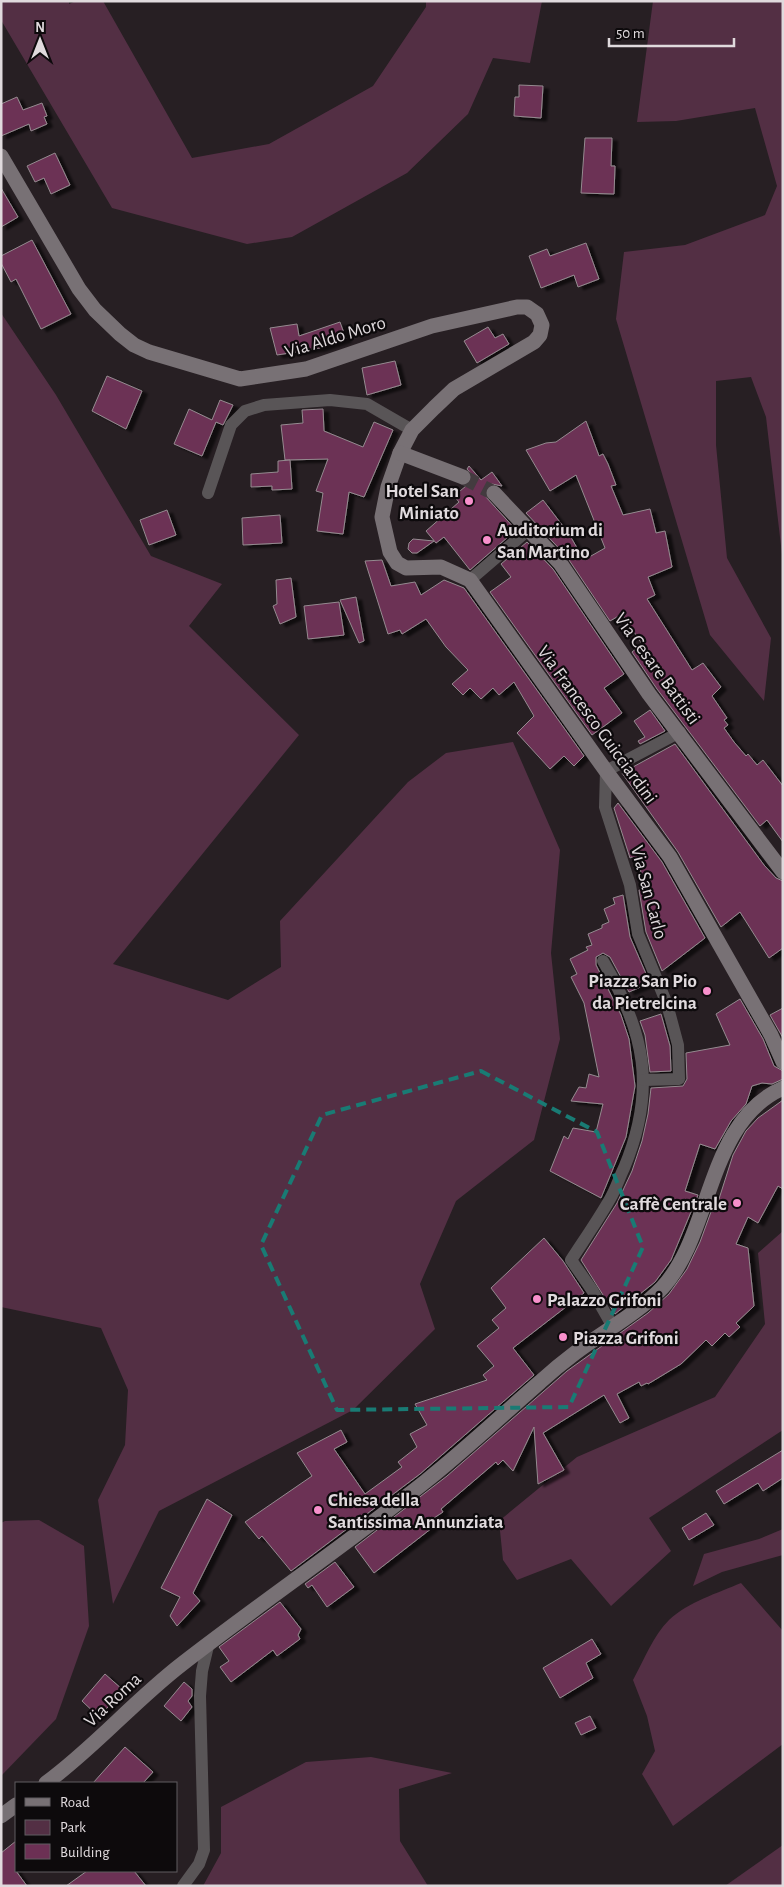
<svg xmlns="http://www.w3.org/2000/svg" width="784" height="1887" viewBox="0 0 784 1887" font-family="'Alegreya Sans',sans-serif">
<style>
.green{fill:#532f44}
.building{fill:#6c3054;stroke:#958b90;filter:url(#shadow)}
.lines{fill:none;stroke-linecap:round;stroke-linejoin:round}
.secondary-tunnel{stroke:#433b3f;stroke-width:15;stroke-dasharray:15 8;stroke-linecap:butt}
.street{stroke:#595557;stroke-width:12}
.secondary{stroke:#787175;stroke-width:15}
.marked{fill:none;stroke:#197b74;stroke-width:4;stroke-dasharray:10 6;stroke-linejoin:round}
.poi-dot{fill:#f890cc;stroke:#0d0a0c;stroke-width:2}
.labels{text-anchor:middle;stroke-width:4.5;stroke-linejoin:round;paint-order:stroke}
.street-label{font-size:19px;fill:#e0dadd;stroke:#0d0a0c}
.poi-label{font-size:19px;font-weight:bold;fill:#e0dadd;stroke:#0d0a0c;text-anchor:start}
</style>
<defs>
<filter id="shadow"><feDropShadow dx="5.5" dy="3" stdDeviation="1" flood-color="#0009"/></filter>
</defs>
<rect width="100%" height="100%" fill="#271f23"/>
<g class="green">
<polygon points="1,1 69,1 69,4 76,1 103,1 192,158 269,144 373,86 426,7 426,1 542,1 530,63 493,58 468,114 407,173 292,237 247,244 112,208 1,20"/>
<polygon points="653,1 783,1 783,563 766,417 751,377 716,381 716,445 727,558 771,638 764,701 710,635 616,319 624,252 685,245 765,215 777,186 755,108 676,121 637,122"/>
<polygon points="1,313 56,395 151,556 222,584 189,626 299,735 113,964 228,1000 281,967 280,921 408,782 446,753 513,742 560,850 551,953 560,1039 534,1140 456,1201 420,1284 435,1329 353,1410 159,1511 113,1604 98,1500 125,1445 128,1390 101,1328 1,1307"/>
<polygon points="783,1231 783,1430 649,1518 671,1551 611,1606 571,1559 517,1580 503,1560 499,1521 577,1457 715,1397 765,1324 758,1253"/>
<polygon points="39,1520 84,1546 89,1626 56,1719 1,1776 1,1523 5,1521"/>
<polygon points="783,1529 783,1555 722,1572 693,1586 704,1554 759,1539"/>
<path d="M 741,1583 L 783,1631 L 783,1744 L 673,1826 L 642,1774 L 655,1751 L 647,1716 L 633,1680 C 644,1660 653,1636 669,1620 C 688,1602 718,1593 741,1583 Z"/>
<polygon points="371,1757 452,1773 399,1789 400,1841 428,1886 203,1886 221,1853 221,1807 306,1762"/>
<polygon points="783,1845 783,1886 725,1886"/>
</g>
<g class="building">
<polygon points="519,85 543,86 541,118 514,116 515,97 519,97"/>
<polygon points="17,97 23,110 42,103 47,116 44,117 47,124 31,131 29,124 1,136 1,104"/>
<polygon points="585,138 612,138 611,166 615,166 614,194 581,193"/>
<polygon points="55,153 70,185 51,194 44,178 35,182 27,166"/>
<polygon points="1,188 18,217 1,227"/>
<polygon points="32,240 71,314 41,329 16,279 11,282 1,263 1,256"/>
<polygon points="586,243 599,279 578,287 574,275 541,288 529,256 547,249 550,256"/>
<polygon points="340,322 346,339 320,348 277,355 270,328 297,324 299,336"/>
<polygon points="488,327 495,338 503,334 509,344 477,363 464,341"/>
<polygon points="395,361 401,385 367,395 362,368"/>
<polygon points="107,376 142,391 126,429 92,411"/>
<polygon points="220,400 233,405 223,425 216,422 202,456 174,444 189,409 212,420"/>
<polygon points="323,409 324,431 363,447 374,422 393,430 364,497 349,492 343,534 317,531 323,493 316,491 328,459 285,460 281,425 303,423 302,410"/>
<polygon points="586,421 599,456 603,454 608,464 616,485 611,486 623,515 650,509 656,533 665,531 672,567 648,577 655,595 647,599 692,670 703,663 721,687 712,696 727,718 724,720 728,725 724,728 734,742 746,756 748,754 757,765 763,760 783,786 783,842 767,820 760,826 657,689 632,652 642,644 622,614 610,621 567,557 526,513 543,500 569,534 584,560 605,548 576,475 550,491 526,450 546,443 556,442"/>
<polygon points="290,460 292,489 272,490 272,486 251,487 251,474 278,472 278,461"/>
<polygon points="469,466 481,480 492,472 502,486 492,484 488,486 485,496 516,530 470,570 444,537 436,543 426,531 459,502 454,496 472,481 472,475 467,469"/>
<polygon points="167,510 176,535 149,545 140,520"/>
<polygon points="280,515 282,543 243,545 242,518"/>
<polygon points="413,539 434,541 417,553 412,553 408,549 409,543"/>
<polygon points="527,542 553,569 624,674 604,688 622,713 592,735 490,592 511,577 501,564"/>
<polygon points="382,560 391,586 415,582 421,595 444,580 464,588 584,756 574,766 564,756 550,769 517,733 534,716 514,682 499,695 493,688 481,699 470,688 463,695 452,684 468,670 446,647 426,619 402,634 400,630 388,634 365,561"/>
<polygon points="291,578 296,617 280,624 273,606 277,604 276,580"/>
<polygon points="356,597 364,641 359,643 340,600"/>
<polygon points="339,602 344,635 308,639 304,606"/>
<polygon points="650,710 665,731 640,744 638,741 645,737 634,721"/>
<polygon points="675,744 764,865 776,878 783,881 783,948 769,958 740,912 721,927 678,852 622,773"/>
<polygon points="618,803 662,862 705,938 662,971 646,932 639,890 647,887 636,860 634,861 632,857 630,858 614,808"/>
<polygon points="623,895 630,937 650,983 629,992 610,957 603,953 596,957 596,965 621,1015 629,1039 635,1086 626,1137 601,1198 550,1171 564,1136 568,1139 573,1128 596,1132 603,1104 571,1101 579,1087 586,1088 589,1074 599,1077 584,1003 571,977 577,974 570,959 588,950 586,947 592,945 588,934 602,928 602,925 609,922 604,909 615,904 613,898"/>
<polygon points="740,999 763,1039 774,1066 783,1071 783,1079 772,1084 762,1083 752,1086 746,1104 731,1121 715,1149 700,1144 685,1191 698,1195 671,1260 655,1282 615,1314 581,1260 617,1203 632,1171 642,1141 648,1114 651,1088 683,1086 687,1079 686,1053 730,1045 716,1014"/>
<polygon points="783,1008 783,1038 770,1015"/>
<polygon points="661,1014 670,1046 671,1071 650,1072 645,1035 640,1021"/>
<polygon points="783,1100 783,1189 778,1186 758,1223 748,1217 736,1244 748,1248 754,1306 736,1323 740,1327 729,1337 725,1333 712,1346 706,1340 681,1364 648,1384 647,1383 641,1386 639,1382 617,1394 629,1418 620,1423 604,1395 543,1433 564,1470 538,1484 534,1427 513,1471 503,1460 498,1465 496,1462 441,1509 443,1512 428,1522 432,1528 374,1573 355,1547 447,1476 567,1371 648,1313 669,1294 687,1269 700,1242 715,1201 718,1202 733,1155 746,1131 758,1118"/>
<polygon points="544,1238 563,1261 584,1293 513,1348 534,1375 420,1474 291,1571 262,1536 259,1539 245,1522 312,1476 297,1453 341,1430 347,1442 334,1449 365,1494 402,1467 398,1462 417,1447 410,1434 427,1425 415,1404 487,1380 483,1375 494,1366 477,1346 499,1328 492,1320 506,1308 491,1288"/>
<polygon points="783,1450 783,1478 763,1491 758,1483 724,1504 716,1491"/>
<polygon points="207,1499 232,1515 193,1593 200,1601 177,1626 170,1616 180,1597 161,1588"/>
<polygon points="706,1513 714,1525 689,1540 682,1528"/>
<polygon points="335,1562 354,1587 327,1607 312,1585 308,1588 305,1584"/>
<polygon points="280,1602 301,1629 298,1635 300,1639 277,1656 273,1650 231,1682 220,1667 229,1661 219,1647"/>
<polygon points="592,1639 601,1654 586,1663 593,1678 560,1698 543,1668"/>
<polygon points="105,1674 123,1690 99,1717 82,1701"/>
<polygon points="184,1682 192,1689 192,1696 188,1701 192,1707 181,1721 164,1706"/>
<polygon points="590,1716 596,1728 581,1735 575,1723"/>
<polygon points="125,1747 153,1772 143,1783 93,1783"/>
<polygon points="16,1841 16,1871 27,1886 1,1886 1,1853"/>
<polygon points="87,1871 134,1871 146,1886 66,1886"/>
</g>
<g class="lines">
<polyline class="secondary-tunnel" points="463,477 494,493"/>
<g class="street">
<polyline points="208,493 231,425 245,411 264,405 330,400 367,404 412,430"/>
<polyline points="470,580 528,530"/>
<path d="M 603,961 C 645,1032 657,1089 624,1168 C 619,1178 616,1189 610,1199 C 598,1220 584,1240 571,1260 L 592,1290 L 613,1327"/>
<polyline points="644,1080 679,1079 678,1045 667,1004 638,934 630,885 605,807 606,771 680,732"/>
<polyline points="183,1886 199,1864 204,1850 200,1696 202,1671 208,1646"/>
</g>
<g class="secondary">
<polyline points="1,156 79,289 95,310 120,334 134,345 149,352 240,379 306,369 432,326 517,307 527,307 537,314 542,325 540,335 534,342 454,389 434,408 412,430 400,453 388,487 382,517 390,552 397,563 406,568 441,567 470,580 606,771 670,857 771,1035 783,1062"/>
<polyline points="400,453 463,477"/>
<polyline points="494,493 560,563 649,694 783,872"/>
<path d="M 46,1783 C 94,1748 134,1701 182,1664 C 262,1602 347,1544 426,1481 C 465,1450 502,1415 540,1382 C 551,1372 563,1362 575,1353 C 604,1331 637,1314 662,1288 C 713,1233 706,1122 783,1088"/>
<polyline points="1,1816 16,1805"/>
</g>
</g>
<path class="marked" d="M 481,1071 L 597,1132 L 643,1247 L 569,1407 L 337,1410 L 261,1245 L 322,1115 Z"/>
<g class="poi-dot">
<circle cx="469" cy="501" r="5"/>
<circle cx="487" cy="540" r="5"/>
<circle cx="707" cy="991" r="5"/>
<circle cx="737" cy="1203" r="5"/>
<circle cx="537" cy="1299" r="5"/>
<circle cx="563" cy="1337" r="5"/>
<circle cx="318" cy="1510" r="5"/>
</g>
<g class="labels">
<g class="street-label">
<text transform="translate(335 336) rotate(-17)" y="7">Via Aldo Moro</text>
<text transform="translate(658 668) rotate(54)" y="7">Via Cesare Battisti</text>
<text transform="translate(598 724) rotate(54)" y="7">Via Francesco Guicciardini</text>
<text transform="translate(650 892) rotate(75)" y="7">Via San Carlo</text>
<text transform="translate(112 1699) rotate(-43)" y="7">Via Roma</text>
</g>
<g class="poi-label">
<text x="459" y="497" text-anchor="end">Hotel San<tspan x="459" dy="22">Miniato</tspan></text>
<text x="497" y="536">Auditorium di<tspan x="497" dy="22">San Martino</tspan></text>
<text x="697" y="987" text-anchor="end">Piazza San Pio<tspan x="697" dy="22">da Pietrelcina</tspan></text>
<text x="727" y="1210" text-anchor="end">Caffè Centrale</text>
<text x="547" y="1306">Palazzo Grifoni</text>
<text x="573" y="1344">Piazza Grifoni</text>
<text x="328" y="1506">Chiesa della<tspan x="328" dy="22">Santissima Annunziata</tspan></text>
</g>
</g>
<rect width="784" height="1887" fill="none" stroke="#e0dadd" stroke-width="5"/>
<rect x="15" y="1782" width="162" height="90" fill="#0d0a0c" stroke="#615d60"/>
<rect x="25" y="1798" width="25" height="8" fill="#787175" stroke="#615d60"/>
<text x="60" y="1807" font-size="15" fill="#e0dadd">Road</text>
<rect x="25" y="1820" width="25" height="15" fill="#532f44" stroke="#615d60"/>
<text x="60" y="1832" font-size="15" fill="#e0dadd">Park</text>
<rect x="25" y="1844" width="25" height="15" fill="#6c3054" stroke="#615d60"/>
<text x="60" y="1857" font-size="15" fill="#e0dadd">Building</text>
<g transform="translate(40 40)" stroke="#0d0a0c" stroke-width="4" paint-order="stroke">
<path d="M0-4L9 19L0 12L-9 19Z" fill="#e0dadd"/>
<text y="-8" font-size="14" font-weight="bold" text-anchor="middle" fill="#e0dadd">N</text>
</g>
<path d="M609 38v8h125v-8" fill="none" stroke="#e0dadd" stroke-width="2.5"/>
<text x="616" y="38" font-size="15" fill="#e0dadd" stroke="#0d0a0c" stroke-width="4" paint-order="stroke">50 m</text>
</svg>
